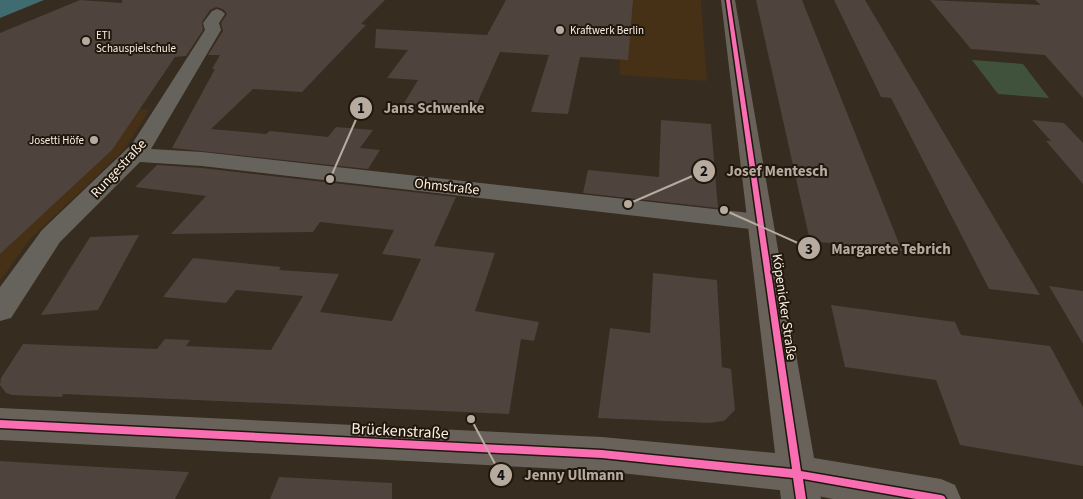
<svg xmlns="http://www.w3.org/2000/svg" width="1083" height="499" viewBox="0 0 1083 499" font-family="'Source Sans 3',sans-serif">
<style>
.built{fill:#463016}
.green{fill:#40523c}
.water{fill:#3f6b71}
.building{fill:#4f433d}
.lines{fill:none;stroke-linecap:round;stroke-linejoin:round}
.minor{fill:#66635c;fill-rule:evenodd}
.major{fill:#69625a;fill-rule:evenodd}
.cycleway-casing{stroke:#20170d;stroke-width:3}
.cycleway{fill:#f96db3;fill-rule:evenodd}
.poi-dot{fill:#b7ab9f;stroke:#20170d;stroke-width:2}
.labels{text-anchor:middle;stroke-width:4;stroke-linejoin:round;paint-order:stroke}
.far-poi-label{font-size:11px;fill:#fdf0e3;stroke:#20170d;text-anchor:start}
.street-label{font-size:14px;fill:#fdf0e3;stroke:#20170d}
.near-street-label{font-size:16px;fill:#fdf0e3;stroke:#20170d}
.leader{fill:none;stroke:#b7ab9f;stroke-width:2}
.callout-dot{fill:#b7ab9f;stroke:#20170d;stroke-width:2}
.mark-label{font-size:15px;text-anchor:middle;font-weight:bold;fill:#111}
.callout-label{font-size:15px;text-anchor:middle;font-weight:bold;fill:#b7ab9f;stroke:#20170d;stroke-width:4;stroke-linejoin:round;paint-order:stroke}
</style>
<rect width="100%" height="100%" fill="#362c20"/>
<g class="built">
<polygon points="506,0 701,0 707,81 620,75 620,59 480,51"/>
<polygon points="150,109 124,150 30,239 0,281 0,111"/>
</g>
<polygon class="green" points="972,60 1023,64 1049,98 998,94"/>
<polygon class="water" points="0,0 44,0 0,18"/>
<g class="building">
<polygon points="80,0 122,3 122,0 385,0 361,24 366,25 302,92 253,89 211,129 266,134 270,131 328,137 336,127 373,130 360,148 380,150 368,169 172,148 215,69 212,69 220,55 208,55 223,31 221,23 227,14 223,9 216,7 210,10 202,22 203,30 186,56 175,57 112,150 0,254 0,33"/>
<polygon points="506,0 633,0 628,60 580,57 568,114 531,112 549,55 500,52 475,108 404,103 418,80 387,78 408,50 375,48 376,29 487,35"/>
<polygon points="756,0 802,0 902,251 810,241"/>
<polygon points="834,0 865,0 1040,295 989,289 891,98 881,97"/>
<polygon points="930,0 1041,5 1035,0 1083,0 1083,98 1045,55 971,49"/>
<polygon points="661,120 711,124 718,208 583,193 588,170 659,177"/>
<polygon points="1032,120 1064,123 1083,143 1083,184 1046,141 1051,141"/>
<polygon points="157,165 202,168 456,197 434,246 495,253 475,311 539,322 534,341 521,339 509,414 63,394 62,397 12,395 6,393 0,385 1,378 23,344 157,349 165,339 190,340 186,346 271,350 303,296 236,290 226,303 163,297 193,258 281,267 279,270 339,274 320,312 392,321 421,259 382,254 394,230 320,222 313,232 171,234 206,196 135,187"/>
<polygon points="139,235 98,310 41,315 90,237"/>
<polygon points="653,273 717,280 722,367 731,369 735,410 724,421 710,423 598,418 610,328 650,333"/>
<polygon points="1049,286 1083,291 1083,344"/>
<polygon points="831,305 955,322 961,335 1050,346 1083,407 1083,466 960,445 936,380 845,367"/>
<polygon points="0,461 64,465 189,472 175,499 0,499"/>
<polygon points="279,477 392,483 392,499 270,499"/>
</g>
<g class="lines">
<g class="minor">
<polygon points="217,9 222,11 225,14 219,23 221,30 151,149 202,152 759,214 768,216 772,222 768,228 759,230 202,166 140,162 60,242 11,318 0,321 0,287 42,230 132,144 205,30 203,23 212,11"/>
<polygon points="797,456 811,461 816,474 821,499 781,499 778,474 783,461"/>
</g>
<polygon class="major" points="721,0 735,0 814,458 941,479 955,485 961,499 833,499 797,492 602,471 0,440 0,408 602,437 775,453"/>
<g class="cycleway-casing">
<polygon id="cycleway" points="726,0 730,0 801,471 941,495 944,496 946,499 916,499 803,479 806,499 796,499 793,478 602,458 0,428 0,420 602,450 792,469"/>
</g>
<use href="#cycleway" class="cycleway"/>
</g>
<g class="poi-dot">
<circle cx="560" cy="30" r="5"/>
<circle cx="86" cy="41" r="5"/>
<circle cx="94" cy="140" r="5"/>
</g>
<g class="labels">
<g class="far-poi-label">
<text x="570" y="34">Kraftwerk Berlin</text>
<text x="96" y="39">ETI<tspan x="96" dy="13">Schauspielschule</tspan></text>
<text x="84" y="144" text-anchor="end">Josetti Höfe</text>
</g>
<g class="street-label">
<text transform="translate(118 168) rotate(-47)" y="5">Rungestraße</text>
<text transform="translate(447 186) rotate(6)" y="5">Ohmstraße</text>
<text transform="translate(785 307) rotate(82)" y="5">Köpenicker Straße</text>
</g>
<g class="near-street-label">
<text transform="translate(400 430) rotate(3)" y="6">Brückenstraße</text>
</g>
</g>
<path class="leader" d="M330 179L361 108M628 204L704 171M724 210L809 248M471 419L501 475"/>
<g class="callout-dot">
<circle cx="330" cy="179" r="5"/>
<circle cx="628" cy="204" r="5"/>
<circle cx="724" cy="210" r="5"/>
<circle cx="471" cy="419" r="5"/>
<circle cx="361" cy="108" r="12"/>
<circle cx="704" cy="171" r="12"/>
<circle cx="809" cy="248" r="12"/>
<circle cx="501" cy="475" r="12"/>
</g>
<g class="mark-label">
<text x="361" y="113">1</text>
<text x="704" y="176">2</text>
<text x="809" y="254">3</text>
<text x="501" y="480">4</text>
</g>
<g class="callout-label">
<text x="434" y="113">Jans Schwenke</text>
<text x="777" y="176">Josef Mentesch</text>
<text x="891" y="254">Margarete Tebrich</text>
<text x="574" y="480">Jenny Ullmann</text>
</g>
</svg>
